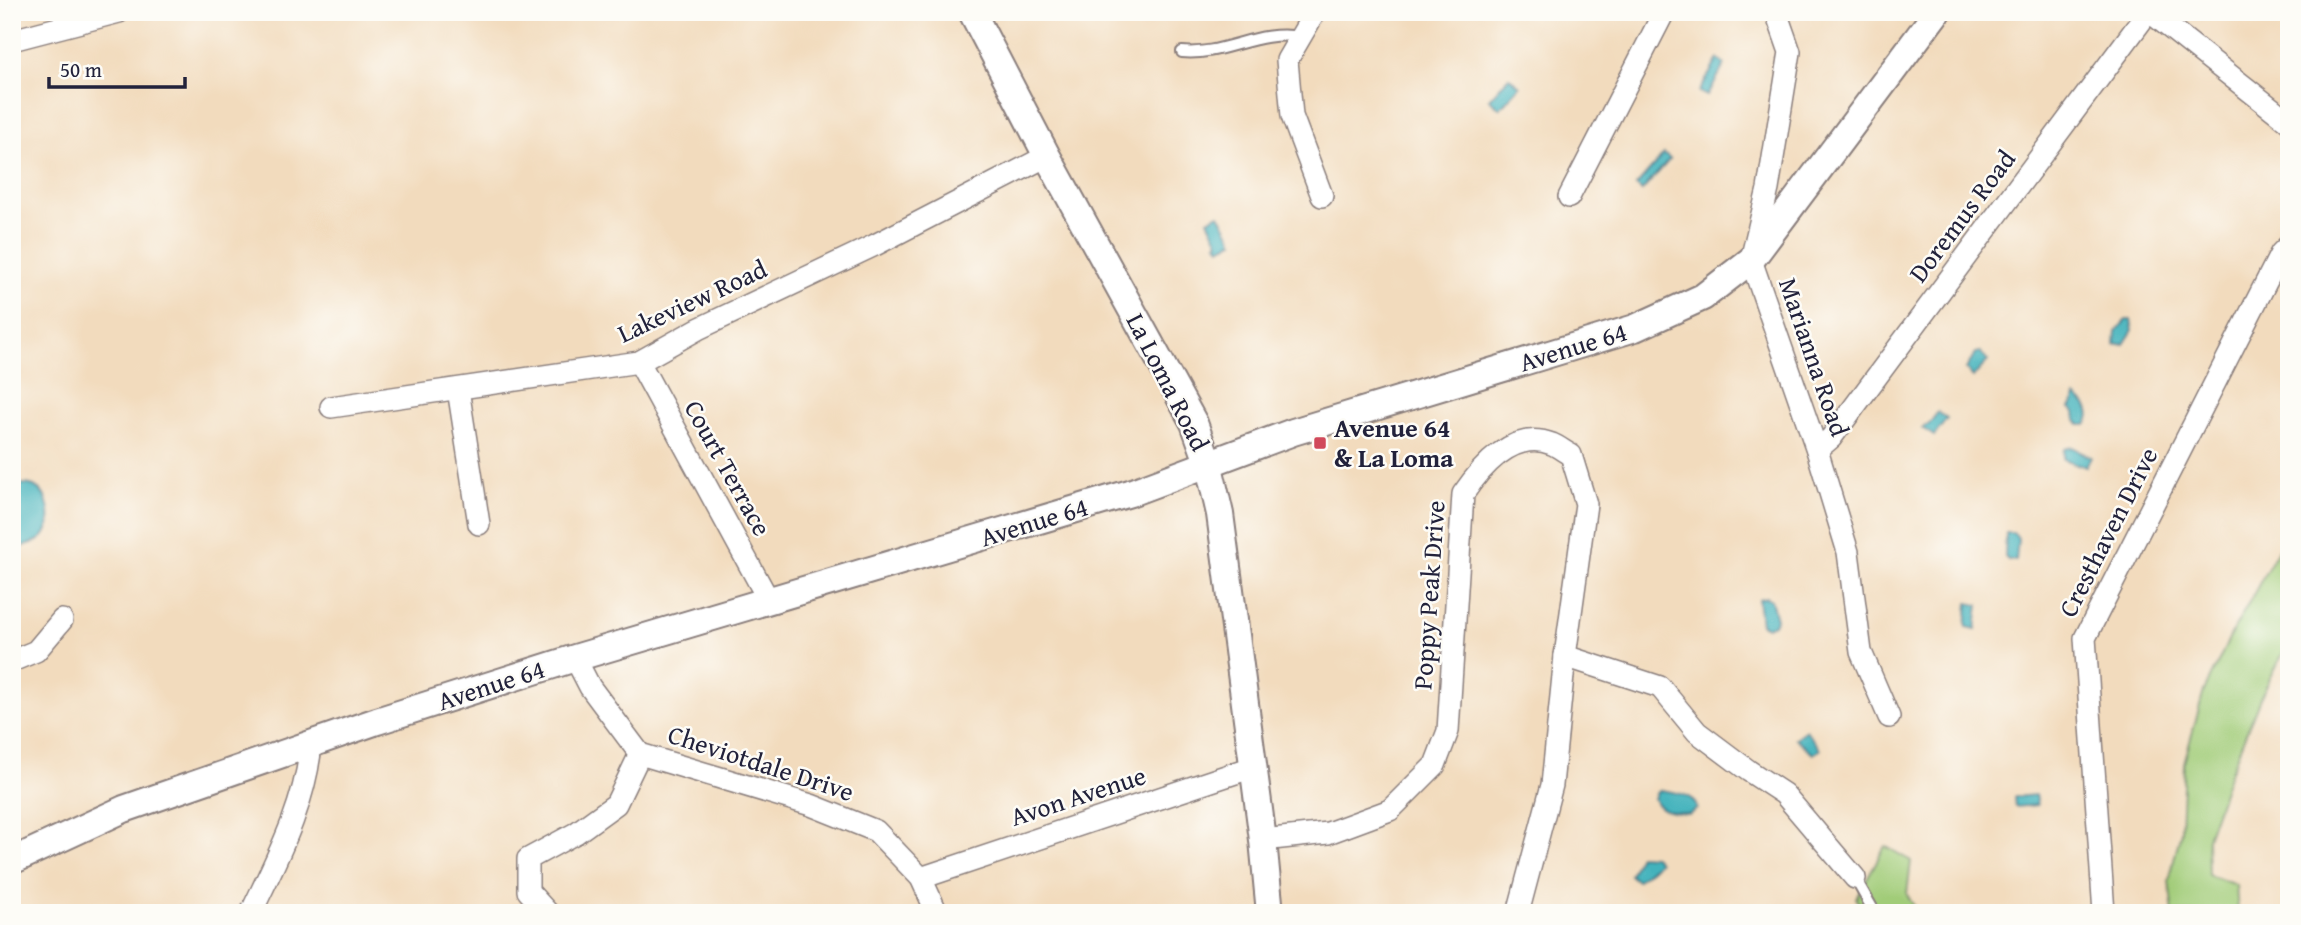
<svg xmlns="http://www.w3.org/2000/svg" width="2301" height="925" viewBox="0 0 2301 925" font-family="'Gentium Book Plus',serif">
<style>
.green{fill:#a1cc78;stroke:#62775a;stroke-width:2}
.water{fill:#42b2bc;stroke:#326a7c;stroke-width:2}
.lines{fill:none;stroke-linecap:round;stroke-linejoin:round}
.service-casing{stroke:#8a7e7c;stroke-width:14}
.minor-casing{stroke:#8a7e7c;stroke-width:24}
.tertiary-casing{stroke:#8a7e7c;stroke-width:30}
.service{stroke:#fff;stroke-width:10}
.minor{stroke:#fff;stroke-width:21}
.tertiary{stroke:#fff;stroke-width:26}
.poi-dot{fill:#d1495b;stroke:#fdfcf7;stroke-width:2.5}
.labels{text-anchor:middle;stroke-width:5;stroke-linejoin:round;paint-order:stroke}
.street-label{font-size:26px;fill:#22223b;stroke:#fdfcf7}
.poi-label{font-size:26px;font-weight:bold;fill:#22223b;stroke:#fdfcf7;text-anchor:start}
</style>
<rect width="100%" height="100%" fill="#fdfcf7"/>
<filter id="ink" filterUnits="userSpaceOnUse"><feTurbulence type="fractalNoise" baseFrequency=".0143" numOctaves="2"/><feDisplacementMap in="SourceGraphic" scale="14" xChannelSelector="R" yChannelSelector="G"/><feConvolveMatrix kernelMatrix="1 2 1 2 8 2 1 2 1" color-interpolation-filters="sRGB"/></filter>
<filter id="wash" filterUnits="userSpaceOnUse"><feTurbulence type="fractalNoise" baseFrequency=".00686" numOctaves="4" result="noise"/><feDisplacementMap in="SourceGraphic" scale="28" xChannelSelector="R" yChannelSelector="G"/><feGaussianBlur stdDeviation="1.57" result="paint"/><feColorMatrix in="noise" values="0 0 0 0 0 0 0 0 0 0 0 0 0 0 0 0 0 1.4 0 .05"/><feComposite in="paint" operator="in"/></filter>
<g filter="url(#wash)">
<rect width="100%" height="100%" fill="#f2dbbd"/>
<g class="green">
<polygon points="2289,530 2289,642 2260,698 2228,778 2207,838 2208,875 2236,885 2238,913 2173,913 2169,881 2181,831 2184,763 2204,691 2232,633"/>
<polygon points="1885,846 1911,861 1907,894 1918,913 1866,913 1856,898"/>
</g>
<g class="water">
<polygon points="1718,59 1725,64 1707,96 1699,92"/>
<polygon points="1509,77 1520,86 1500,108 1489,99"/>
<polygon points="1664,154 1670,159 1642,191 1636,186"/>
<polygon points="1219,214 1234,241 1220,248 1217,243 1219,242 1208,220"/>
<polygon points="2126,320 2131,320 2133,330 2124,344 2115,345 2116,331"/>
<polygon points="1980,352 1988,361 1973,377 1966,369 1976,353"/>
<path d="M 2076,397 C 2086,403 2095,413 2086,425 L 2080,425 L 2076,420 L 2075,412 L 2070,408 Z"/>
<polygon points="1938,412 1947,419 1934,436 1922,428 1926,425 1928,425"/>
<polygon points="2072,447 2091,457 2086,467 2063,459 2064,449"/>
<path d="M 12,484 C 19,484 28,483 34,486 C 50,494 53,520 45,534 C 38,546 19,542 14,555 C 10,567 20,579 12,591 Z"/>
<polygon points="2006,533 2014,533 2018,539 2016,561 2008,560 2005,557"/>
<polygon points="1766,597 1771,600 1776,619 1774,624 1767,627 1761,624 1758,599"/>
<polygon points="1968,603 1979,605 1976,629 1966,627"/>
<polygon points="1806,730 1820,750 1813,754 1795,738"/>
<path d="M 1662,790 C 1675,793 1695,793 1697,809 L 1689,814 C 1675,812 1658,813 1654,798 L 1657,792 Z"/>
<polygon points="2035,795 2037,805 2015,807 2014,797"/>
<polygon points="1639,855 1654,856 1659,862 1637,881 1630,875"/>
</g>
</g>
<g filter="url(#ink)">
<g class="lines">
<g class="service-casing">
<g id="service">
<path d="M 1182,52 C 1224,56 1257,29 1300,37"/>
<polyline points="1855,878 1875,913"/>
</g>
</g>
<g class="minor-casing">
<g id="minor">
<polyline points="1315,12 1287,60 1292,116 1322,196"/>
<polyline points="1776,12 1790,52 1768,189 1751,260 1817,450 1848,552 1861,652 1889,717"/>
<polyline points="2150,12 2289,122"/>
<polyline points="12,40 119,12"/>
<polyline points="1569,197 1664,12"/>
<polyline points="639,362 769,601"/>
<polyline points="458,389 479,524"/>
<polyline points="331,407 639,362 698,329 875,245 1047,156"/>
<polyline points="1817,450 1831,438 2148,12"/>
<polyline points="1565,656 1660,687 1697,732 1749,771 1784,794 1855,878"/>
<polyline points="575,658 590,687 640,754 811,805 876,831 921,878 937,913"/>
<polyline points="12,661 36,651 62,620"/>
<path d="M 1263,840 L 1328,833 L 1390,810 L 1435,765 L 1448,731 L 1463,494 C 1482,466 1514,429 1552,444 C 1559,447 1565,452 1571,455 L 1586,504 L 1565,656 L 1552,785 L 1518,913"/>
<polyline points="921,878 1253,767"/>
<path d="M 251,913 C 277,858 306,804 311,743"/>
<polyline points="548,913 528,891 528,859 576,833 616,804 640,754"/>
<polyline points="2104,913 2085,638 2281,253 2289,245"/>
</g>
</g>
<g class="tertiary-casing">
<g id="tertiary">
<polyline points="972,12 1047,156 1194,423 1208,462 1220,514 1263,840 1270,913"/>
<polyline points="12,861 124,809 377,721 575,658 1130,493 1293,432 1635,328 1703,297 1751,260 1937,12"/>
</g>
</g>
<use href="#service" class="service"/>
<use href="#minor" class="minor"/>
<use href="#tertiary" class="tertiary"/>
</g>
</g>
<rect class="poi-dot" x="1313" y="436" width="14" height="14" rx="3.5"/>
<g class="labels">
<g class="street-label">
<text transform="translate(1962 216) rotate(-53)" y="9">Doremus Road</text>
<text transform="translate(692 301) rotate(-25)" y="9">Lakeview Road</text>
<text transform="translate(1573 347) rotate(-17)" y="9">Avenue 64</text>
<text transform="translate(1814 357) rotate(71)" y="9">Marianna Road</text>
<text transform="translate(1168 382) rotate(63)" y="9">La Loma Road</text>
<text transform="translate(728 468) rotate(61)" y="9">Court Terrace</text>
<text transform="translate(1034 522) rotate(-17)" y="9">Avenue 64</text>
<text transform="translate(2108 532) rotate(-63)" y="9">Cresthaven Drive</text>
<text transform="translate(1429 595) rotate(-86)" y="9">Poppy Peak Drive</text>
<text transform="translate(491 685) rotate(-18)" y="9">Avenue 64</text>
<text transform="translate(761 763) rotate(18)" y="9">Cheviotdale Drive</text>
<text transform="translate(1078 796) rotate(-18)" y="9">Avon Avenue</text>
</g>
<g class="poi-label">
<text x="1334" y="437">Avenue 64<tspan x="1334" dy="30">&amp; La Loma</tspan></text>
</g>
</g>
<rect width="2301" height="925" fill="none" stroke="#fdfcf7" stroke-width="42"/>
<path d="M49 77v10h136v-10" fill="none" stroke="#22223b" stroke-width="3.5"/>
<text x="60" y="77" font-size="21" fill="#22223b" stroke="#fdfcf7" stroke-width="5" paint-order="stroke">50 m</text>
</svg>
